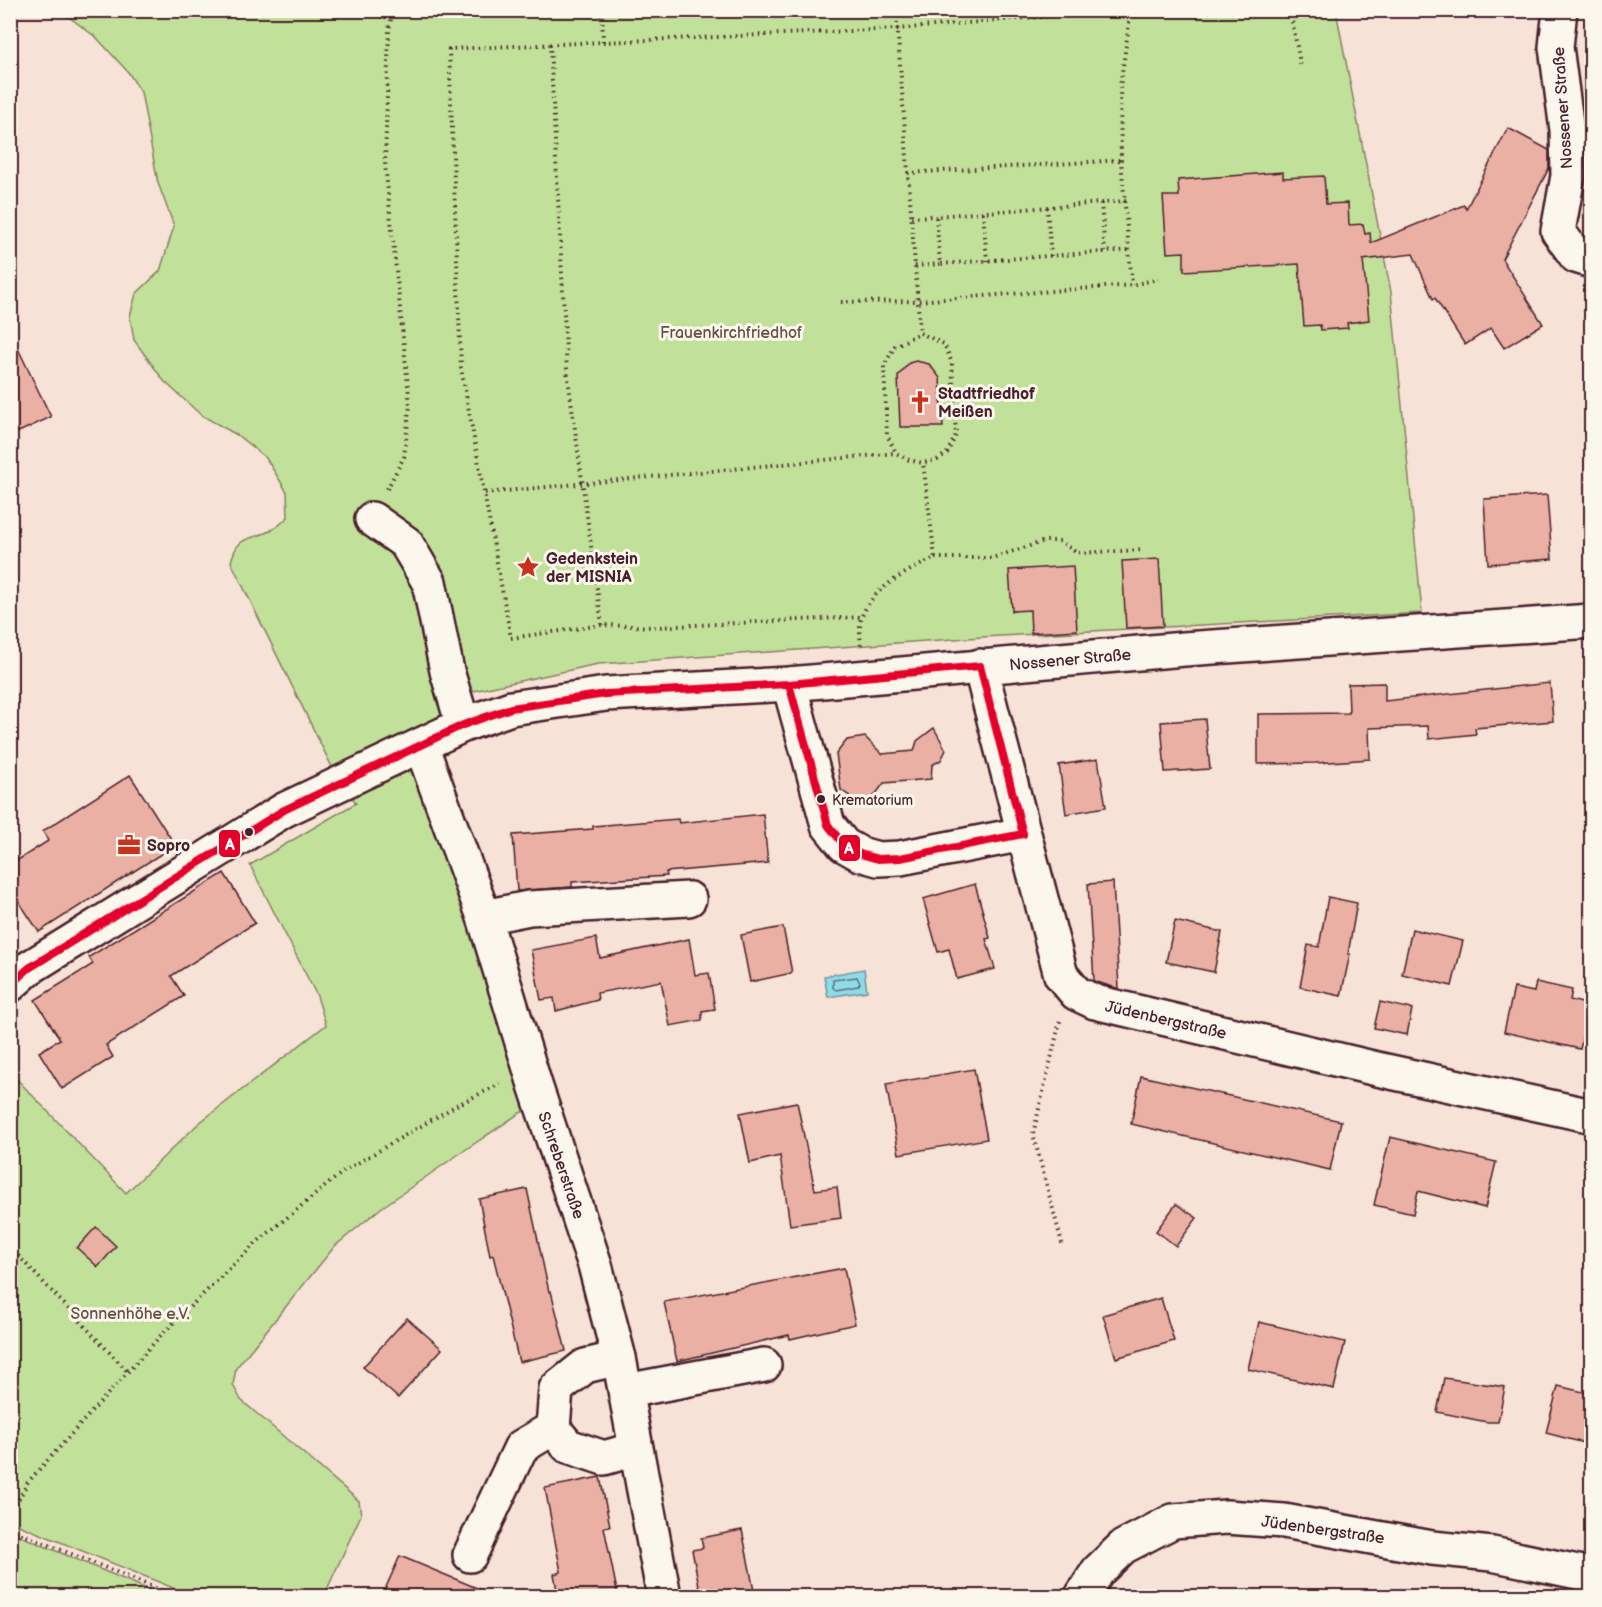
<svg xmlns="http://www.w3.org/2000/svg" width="1602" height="1607" viewBox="0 0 1602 1607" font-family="'Balsamiq Sans',sans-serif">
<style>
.green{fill:#c1e19a;stroke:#868062;stroke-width:1.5}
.water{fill:#8ddde9;stroke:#72919d;stroke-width:1.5}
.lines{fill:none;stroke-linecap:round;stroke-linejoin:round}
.shore{stroke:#656b77;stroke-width:1.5}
.building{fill:#eab0a4;stroke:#4a1f2b;stroke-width:1.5}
.minor-casing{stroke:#4a1f2b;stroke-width:38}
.path{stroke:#4a1f2b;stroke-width:4;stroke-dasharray:1.5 4.5;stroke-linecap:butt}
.minor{stroke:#fbf7ec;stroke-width:33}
.bus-1-casing{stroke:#fbf7ec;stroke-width:12}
.bus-1{stroke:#e4002b;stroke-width:8}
.bus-dot{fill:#4a1f2b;stroke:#fbf7ec;stroke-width:2}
.labels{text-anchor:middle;stroke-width:6;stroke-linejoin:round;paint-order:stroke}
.bus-label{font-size:14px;fill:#4a1f2b;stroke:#fbf7ec;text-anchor:start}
.street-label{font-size:16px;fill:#4a1f2b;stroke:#fbf7ec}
.park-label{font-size:16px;fill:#685047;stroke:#fbf7ec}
.poi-label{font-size:16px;font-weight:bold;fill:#4a1f2b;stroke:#fbf7ec;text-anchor:start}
.line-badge{stroke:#fbf7ec;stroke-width:2}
.badge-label{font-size:16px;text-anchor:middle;font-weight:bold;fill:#fff}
</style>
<rect width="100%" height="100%" fill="#f6e2d6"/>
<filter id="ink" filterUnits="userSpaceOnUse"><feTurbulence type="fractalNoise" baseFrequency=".0167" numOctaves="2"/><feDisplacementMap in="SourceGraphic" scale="12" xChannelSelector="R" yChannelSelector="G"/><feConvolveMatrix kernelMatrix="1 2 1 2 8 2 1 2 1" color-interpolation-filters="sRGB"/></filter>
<g filter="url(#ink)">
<g class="green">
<path d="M 61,11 L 1336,11 L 1391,292 L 1422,613 L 982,637 L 598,664 L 469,692 L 463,725 L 421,745 L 541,1104 L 520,1113 L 462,1152 L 381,1208 L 335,1246 L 236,1368 L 233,1385 L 241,1400 L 359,1501 L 361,1515 L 324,1596 L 193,1596 L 11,1522 L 10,1072 L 126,1193 L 199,1123 L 326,1025 L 317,996 L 250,865 L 356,803 L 332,767 L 231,562 C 238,532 252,542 273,529 C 279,526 284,521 288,517 L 287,492 L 266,458 L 237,435 L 201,415 L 164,381 L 134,340 L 130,316 L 136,294 L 160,271 L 174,226 L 158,183 L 141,92 L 128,72 L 97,38 Z"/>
<polygon points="11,1532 164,1596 11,1596"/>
</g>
<polygon class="water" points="864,969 867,991 828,997 824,976"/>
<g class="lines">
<polygon class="shore" points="857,977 860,983 858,986 836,990 833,988 833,980"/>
</g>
<g class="building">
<polygon points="1508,128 1549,150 1549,168 1502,259 1543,324 1504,348 1491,328 1465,345 1435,298 1433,299 1413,254 1363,260 1369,320 1347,323 1348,328 1321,330 1320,325 1304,326 1299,264 1184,271 1184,252 1167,253 1163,196 1179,196 1178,180 1283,172 1283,178 1324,176 1326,204 1348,203 1349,225 1363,224 1365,234 1370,233 1371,243 1464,205 1466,209"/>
<polygon points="10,332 51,417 10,436"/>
<polygon points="916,361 929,364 940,378 943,427 900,427 898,376 909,363"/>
<polygon points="1547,495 1552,559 1488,564 1484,499"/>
<polygon points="1159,559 1163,626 1126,628 1122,561"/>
<polygon points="1073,566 1077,630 1031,633 1030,610 1012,611 1009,570"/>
<polygon points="1385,683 1385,701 1550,683 1553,721 1475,728 1476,734 1429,739 1428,726 1369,728 1370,759 1316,763 1258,764 1258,714 1349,713 1348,684"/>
<polygon points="1205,719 1210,769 1165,772 1161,722"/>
<polygon points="934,728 946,750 941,760 932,765 931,779 884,783 872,799 857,801 841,790 836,754 847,740 865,737 882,754 914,751 917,741"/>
<polygon points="1098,759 1106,807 1066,814 1059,765"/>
<polygon points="130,775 175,845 39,932 10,888 10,865 48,841 43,831"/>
<polygon points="763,814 768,863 666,872 667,876 572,882 572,887 517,891 513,835 593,829 593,826 678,819 679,823"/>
<polygon points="224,873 255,923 171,976 184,996 106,1045 113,1057 62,1089 39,1052 60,1039 35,1000 93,964 89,957"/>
<polygon points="1113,882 1119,989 1094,981 1088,884"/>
<polygon points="975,884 990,938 986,939 995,969 957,979 949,949 938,952 923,899"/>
<polygon points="1328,897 1357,903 1348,954 1350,954 1341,996 1300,987 1308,945 1319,947"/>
<polygon points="1175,921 1222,932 1214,972 1166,962"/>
<polygon points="783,927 792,973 750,982 741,935"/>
<polygon points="1412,929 1463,941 1452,986 1402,974"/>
<polygon points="596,938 600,958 689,939 695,975 709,973 715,1009 702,1011 702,1020 670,1026 661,981 597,993 598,1000 556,1011 554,998 541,1000 531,950"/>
<polygon points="1536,982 1572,990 1570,1000 1590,1005 1580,1049 1504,1032 1514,988 1534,992"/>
<polygon points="1380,1002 1412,1009 1407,1035 1374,1028"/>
<polygon points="974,1069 987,1139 899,1154 886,1084"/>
<polygon points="1141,1076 1341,1121 1330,1170 1131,1124"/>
<polygon points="797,1102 815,1190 837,1187 841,1218 790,1225 780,1156 750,1163 740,1113"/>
<polygon points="1390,1137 1496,1162 1485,1208 1418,1191 1413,1214 1374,1205"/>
<polygon points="527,1189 549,1292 551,1291 566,1351 519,1362 493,1255 490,1256 479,1199"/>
<polygon points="1176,1204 1197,1218 1176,1246 1156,1231"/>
<polygon points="96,1227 116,1246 98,1267 77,1248"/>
<polygon points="844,1268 855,1324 790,1339 789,1335 677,1361 664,1302"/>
<polygon points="1161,1298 1174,1341 1116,1358 1103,1315"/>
<polygon points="407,1318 442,1349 398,1398 363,1367"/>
<polygon points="1259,1322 1345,1342 1334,1389 1248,1369"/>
<polygon points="1444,1378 1505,1387 1498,1422 1487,1422 1437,1412"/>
<polygon points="1558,1386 1592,1394 1592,1445 1546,1433"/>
<polygon points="600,1477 610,1526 604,1527 618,1596 558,1596 554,1574 561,1572 545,1488"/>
<polygon points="742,1530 755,1596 701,1596 692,1550 703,1548 701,1538"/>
<polygon points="400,1556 496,1596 382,1596"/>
</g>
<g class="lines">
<g class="minor-casing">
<g id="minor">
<polyline points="1560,10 1556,47 1567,130 1568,176 1558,231 1576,256 1592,261"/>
<polyline points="372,519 406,543 429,582 447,671 463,725"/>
<polyline points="980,666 1061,975 1076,993 1095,1002 1377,1069 1592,1116"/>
<polyline points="789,684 828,825 844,845 860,854 878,859 900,858 1023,834"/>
<polyline points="421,745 484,917 535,1085 595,1265 619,1358 664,1596"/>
<polyline points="484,917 529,908 689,899"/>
<polyline points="10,985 29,968 284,810 463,725 511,708 606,694 789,684 1184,649 1592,621"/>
<polyline points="619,1358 585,1366 556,1389 553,1428 568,1446 604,1458 635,1449"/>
<polyline points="626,1391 764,1365"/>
<polyline points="470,1555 521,1447 553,1428"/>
<polyline points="1082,1596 1098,1571 1123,1547 1173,1521 1226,1517 1284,1521 1432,1548 1492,1554 1592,1575"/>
</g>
</g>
<g class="path">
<polyline points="602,10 603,42 449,49 461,368 511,638 602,625 656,627 861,617"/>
<polyline points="896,10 920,333"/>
<polyline points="1131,10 1120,87 1121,160 1132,285"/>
<polyline points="1290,10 1301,68"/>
<polyline points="603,42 897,29 1123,10"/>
<polyline points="550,44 567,371 602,625"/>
<polyline points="908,173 1121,160"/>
<polyline points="1126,201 936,216 940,264 1130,250"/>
<polyline points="1101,203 1105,252"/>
<polyline points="1047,207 1051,256"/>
<polyline points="983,212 987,261"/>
<polyline points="911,217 936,216"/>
<polyline points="915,266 940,264"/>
<polyline points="841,302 917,301 1132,285 1158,279"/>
<polygon points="920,333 944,344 952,363 956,435 947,453 937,460 923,463 909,460 896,453 887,435 884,366 895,346"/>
<polyline points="387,489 404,457 410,405 385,163 389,29 393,10"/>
<polyline points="485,493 896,453"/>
<polyline points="935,558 992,558 1045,541 1060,541 1077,553 1143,550"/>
<path d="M 861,645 C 860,637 859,624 862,616 C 874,586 908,571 935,558 L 923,463"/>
<polyline points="1060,1021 1033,1134 1063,1247"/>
<polyline points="10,1247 128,1372"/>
<polyline points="10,1515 28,1482 163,1333 256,1243 344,1171 457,1105 500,1084"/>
<polyline points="10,1529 175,1596"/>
</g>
<use href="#minor" class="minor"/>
<g class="bus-1-casing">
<g id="bus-1">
<polyline points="980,666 1023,834"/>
<polyline points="789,684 828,825 844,845 860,854 878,859 900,858 1023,834"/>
<polyline points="10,985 29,968 284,810 463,725 511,708 606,694 789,684 980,666"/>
</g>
</g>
<use href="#bus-1" class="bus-1"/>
</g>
</g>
<defs>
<g id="church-bare" transform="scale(1.8)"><path d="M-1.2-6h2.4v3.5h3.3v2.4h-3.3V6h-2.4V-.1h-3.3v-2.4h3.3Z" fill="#c8321e" stroke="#fbf7ec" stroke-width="2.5" paint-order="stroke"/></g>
<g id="sight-bare" transform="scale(1.8)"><path d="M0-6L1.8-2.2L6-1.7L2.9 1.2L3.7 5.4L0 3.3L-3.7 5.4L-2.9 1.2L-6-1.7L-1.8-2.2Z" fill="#c8321e" stroke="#fbf7ec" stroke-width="2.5" paint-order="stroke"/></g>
<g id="office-bare" transform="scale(1.8)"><path d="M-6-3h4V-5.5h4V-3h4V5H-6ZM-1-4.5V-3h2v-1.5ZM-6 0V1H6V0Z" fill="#c8321e" stroke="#fbf7ec" stroke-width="2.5" paint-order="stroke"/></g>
</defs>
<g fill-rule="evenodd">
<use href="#church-bare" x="920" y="402"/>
<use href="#sight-bare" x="528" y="567"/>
<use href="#office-bare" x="129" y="845"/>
</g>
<g class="bus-dot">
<circle cx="821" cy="799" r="5"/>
<circle cx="249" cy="832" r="5"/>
</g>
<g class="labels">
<g class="bus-label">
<text x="832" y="805">Krematorium</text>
</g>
<g class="street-label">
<text transform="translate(1562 108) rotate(-94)" y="6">Nossener Straße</text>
<text transform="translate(1070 659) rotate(-5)" y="6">Nossener Straße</text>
<text transform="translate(1166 1019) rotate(13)" y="6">Jüdenbergstraße</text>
<text transform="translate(562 1165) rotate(71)" y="6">Schreberstraße</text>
<text transform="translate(1323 1529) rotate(8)" y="6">Jüdenbergstraße</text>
</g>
<g class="park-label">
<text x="731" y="338">Frauenkirchfriedhof</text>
<text x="130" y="1319">Sonnenhöhe e.V.</text>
</g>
<g class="poi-label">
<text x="938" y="399">Stadtfriedhof<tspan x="938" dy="18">Meißen</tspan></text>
<text x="546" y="564">Gedenkstein<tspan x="546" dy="18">der MISNIA</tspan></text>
<text x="147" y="851">Sopro</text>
</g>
</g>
<g class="line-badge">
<rect x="218" y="829" width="23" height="29" rx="6" fill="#e4002b"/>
<rect x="838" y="834" width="23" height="28" rx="6" fill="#e4002b"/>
</g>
<g class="badge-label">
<text x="230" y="850">A</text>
<text x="849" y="854">A</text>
</g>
<rect width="1602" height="1607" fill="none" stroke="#fbf7ec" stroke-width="36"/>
<rect x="18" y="18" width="1566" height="1571" fill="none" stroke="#4a1f2b" stroke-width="2" filter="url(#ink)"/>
</svg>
